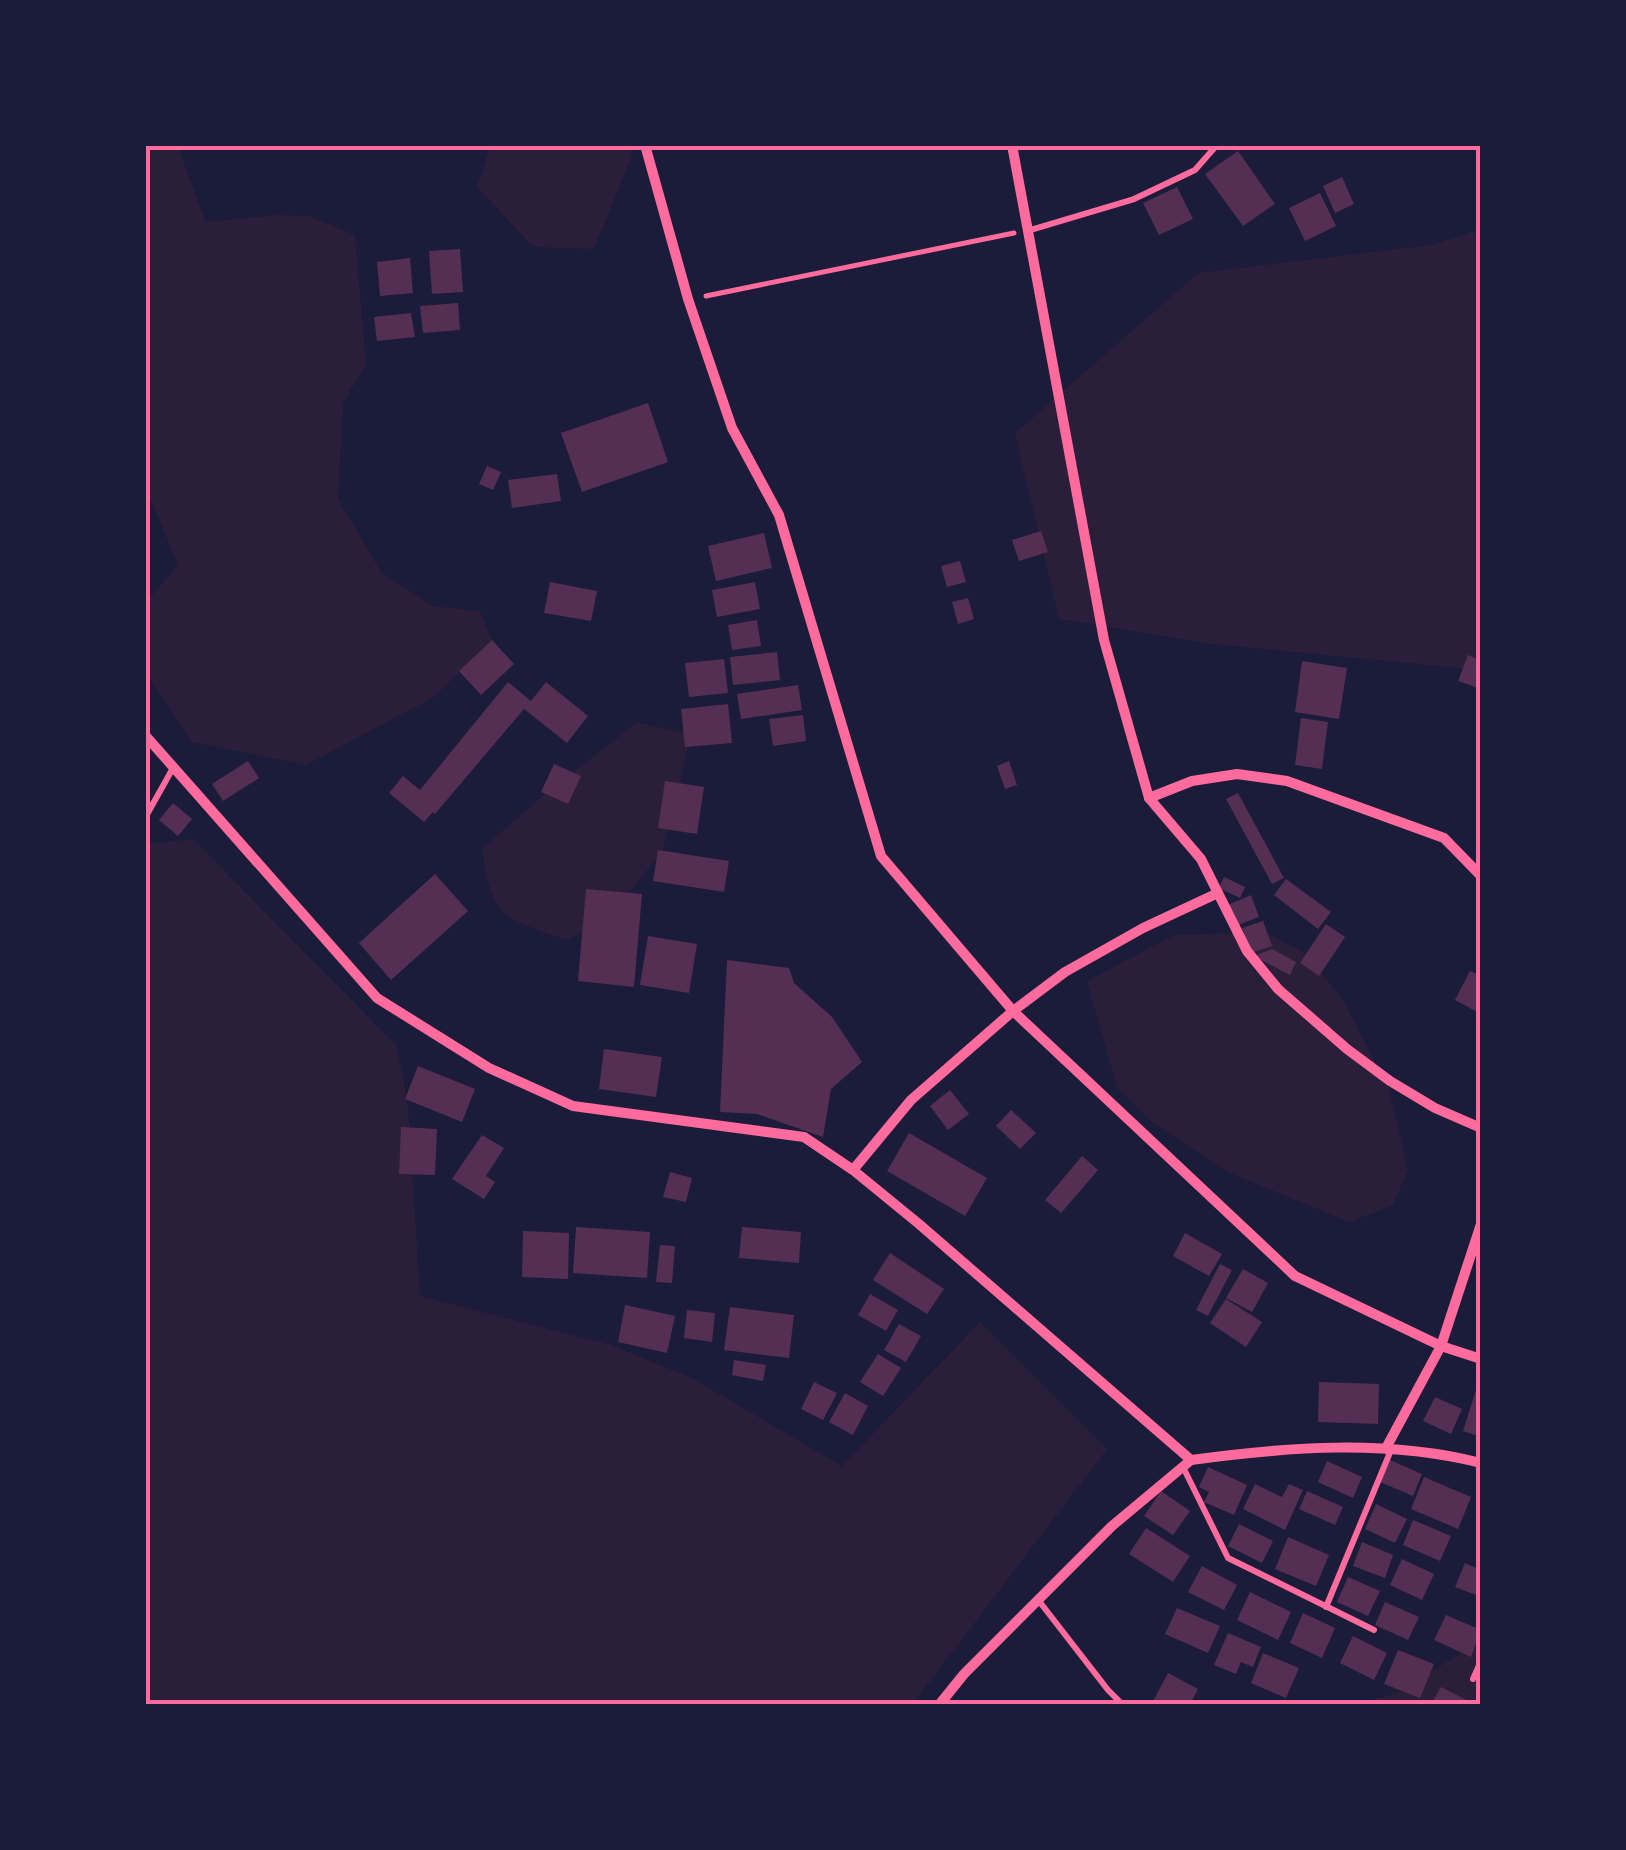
<svg xmlns="http://www.w3.org/2000/svg" width="1626" height="1850" viewBox="0 0 1626 1850" font-family="'Source Serif 4',serif">
<style>
.green{fill:#2a1e3b}
.building{fill:#542f53}
.lines{fill:none;stroke-linecap:round;stroke-linejoin:round}
.path{stroke:#ff6b9d;stroke-width:5}
.service{stroke:#ff6b9d;stroke-width:6}
.minor{stroke:#ff6b9d;stroke-width:10}
.neatline{fill:none;stroke:#ff6b9d;stroke-width:4}
</style>
<rect width="100%" height="100%" fill="#1b1b3a"/>
<g class="green">
<polygon points="145,145 177,145 206,222 275,215 309,216 355,235 366,365 343,403 338,498 381,572 433,606 480,611 492,640 434,697 306,765 192,742 145,671 145,603 178,565 145,486"/>
<polygon points="491,145 629,145 632,156 594,249 533,247 477,187"/>
<polygon points="1481,229 1481,670 1211,644 1059,619 1015,433 1198,273 1431,245"/>
<path d="M 637,722 L 691,735 L 663,850 L 610,917 L 567,940 C 501,916 494,922 482,849 L 544,795 Z"/>
<polygon points="193,839 397,1046 408,1106 420,1296 611,1345 692,1378 842,1466 980,1322 1107,1449 912,1705 145,1705 145,844"/>
<polygon points="1266,932 1306,954 1343,1000 1389,1089 1408,1171 1392,1206 1349,1222 1230,1173 1152,1122 1117,1088 1087,981 1174,935"/>
<polygon points="1469,1648 1481,1648 1481,1705 1353,1705 1397,1693"/>
</g>
<g class="building">
<polygon points="1238,151 1275,204 1243,226 1205,174"/>
<polygon points="1342,177 1354,204 1335,213 1323,186"/>
<polygon points="1177,187 1193,219 1159,235 1143,203"/>
<polygon points="1320,193 1336,226 1305,241 1289,208"/>
<polygon points="460,249 463,292 432,294 429,251"/>
<polygon points="410,258 413,293 380,296 377,262"/>
<polygon points="458,303 460,330 423,333 420,306"/>
<polygon points="411,313 415,337 377,341 374,317"/>
<polygon points="648,403 668,462 582,492 561,433"/>
<polygon points="487,466 501,472 493,490 479,484"/>
<polygon points="557,474 561,501 512,508 508,480"/>
<polygon points="1041,531 1048,552 1019,561 1012,540"/>
<polygon points="764,533 772,568 716,581 708,546"/>
<polygon points="960,561 966,582 947,587 941,566"/>
<polygon points="550,582 597,591 591,621 544,613"/>
<polygon points="755,582 760,609 717,617 712,590"/>
<polygon points="968,598 974,619 958,624 952,602"/>
<polygon points="757,620 761,646 732,650 728,625"/>
<polygon points="492,640 514,664 481,695 459,671"/>
<polygon points="777,652 780,680 733,685 730,657"/>
<polygon points="1468,655 1481,660 1481,689 1458,681"/>
<polygon points="724,659 728,693 689,697 685,663"/>
<polygon points="1302,661 1347,668 1339,719 1295,712"/>
<polygon points="508,682 531,701 546,682 588,716 567,743 524,709 435,814 433,812 424,822 389,793 403,776 420,790"/>
<polygon points="798,685 802,710 741,719 737,694"/>
<polygon points="728,704 732,743 685,747 681,709"/>
<polygon points="803,715 806,741 773,746 769,719"/>
<polygon points="1301,718 1328,722 1322,769 1295,765"/>
<polygon points="248,761 259,778 223,801 212,784"/>
<polygon points="1009,761 1017,785 1005,789 997,766"/>
<polygon points="554,764 581,776 568,804 541,792"/>
<polygon points="665,781 704,787 697,834 658,828"/>
<polygon points="1238,793 1284,878 1272,884 1226,799"/>
<polygon points="173,803 192,819 178,836 159,820"/>
<polygon points="658,850 729,861 724,892 653,881"/>
<polygon points="435,874 468,911 391,980 359,943"/>
<polygon points="1224,877 1245,887 1240,898 1219,888"/>
<polygon points="1286,879 1331,912 1318,929 1274,895"/>
<polygon points="586,889 642,894 634,987 578,981"/>
<polygon points="1251,895 1259,917 1236,926 1228,905"/>
<polygon points="1263,921 1272,946 1251,953 1242,928"/>
<polygon points="1326,924 1345,937 1319,976 1300,963"/>
<polygon points="648,936 697,944 689,993 640,985"/>
<polygon points="1272,949 1296,962 1290,975 1254,956"/>
<polygon points="727,960 789,968 794,983 832,1017 862,1062 831,1089 823,1137 757,1114 720,1112"/>
<polygon points="1470,971 1481,976 1481,1014 1455,1000"/>
<polygon points="604,1049 662,1057 656,1097 599,1089"/>
<polygon points="418,1066 475,1089 462,1122 405,1099"/>
<polygon points="950,1090 969,1114 948,1130 930,1106"/>
<polygon points="1011,1110 1036,1133 1020,1149 996,1126"/>
<polygon points="401,1127 437,1129 435,1175 399,1174"/>
<polygon points="909,1133 987,1178 965,1216 887,1171"/>
<polygon points="482,1135 504,1148 486,1176 495,1182 484,1199 452,1179"/>
<polygon points="1082,1156 1098,1170 1061,1213 1045,1200"/>
<polygon points="670,1172 692,1178 686,1202 663,1197"/>
<polygon points="576,1227 650,1232 647,1278 573,1273"/>
<polygon points="742,1227 801,1232 799,1263 739,1258"/>
<polygon points="523,1231 569,1233 568,1279 522,1277"/>
<polygon points="1185,1233 1222,1254 1209,1276 1173,1256"/>
<polygon points="660,1245 675,1246 672,1283 656,1282"/>
<polygon points="890,1253 944,1289 927,1314 873,1280"/>
<polygon points="1220,1264 1232,1270 1208,1316 1196,1310"/>
<polygon points="1243,1269 1268,1283 1252,1312 1226,1298"/>
<polygon points="870,1294 898,1310 886,1331 858,1315"/>
<polygon points="1226,1299 1262,1322 1246,1347 1210,1323"/>
<polygon points="625,1305 675,1316 667,1353 618,1342"/>
<polygon points="730,1307 794,1315 789,1358 724,1350"/>
<polygon points="687,1310 715,1313 712,1342 684,1338"/>
<polygon points="899,1324 921,1336 906,1362 884,1350"/>
<polygon points="878,1354 901,1368 883,1396 860,1382"/>
<polygon points="734,1360 766,1365 763,1381 732,1375"/>
<polygon points="814,1382 837,1393 823,1420 801,1409"/>
<polygon points="1319,1382 1379,1384 1378,1424 1318,1422"/>
<polygon points="1476,1390 1481,1392 1481,1437 1463,1431"/>
<polygon points="845,1393 868,1406 853,1435 829,1422"/>
<polygon points="1435,1397 1462,1409 1451,1434 1423,1421"/>
<polygon points="1390,1460 1422,1474 1413,1496 1380,1482"/>
<polygon points="1327,1461 1362,1477 1353,1498 1318,1482"/>
<polygon points="1208,1467 1247,1485 1234,1515 1204,1502 1209,1492 1199,1487"/>
<polygon points="1424,1477 1471,1497 1458,1529 1411,1509"/>
<polygon points="1255,1484 1282,1497 1289,1484 1303,1490 1285,1530 1243,1509"/>
<polygon points="1161,1491 1190,1511 1173,1535 1144,1516"/>
<polygon points="1307,1491 1343,1507 1335,1525 1299,1509"/>
<polygon points="1376,1504 1407,1519 1395,1543 1365,1529"/>
<polygon points="1413,1520 1451,1536 1440,1561 1403,1545"/>
<polygon points="1239,1524 1273,1541 1262,1563 1228,1546"/>
<polygon points="1146,1528 1190,1556 1173,1582 1129,1554"/>
<polygon points="1288,1537 1329,1555 1316,1586 1275,1569"/>
<polygon points="1362,1542 1393,1555 1385,1578 1353,1566"/>
<polygon points="1402,1559 1434,1574 1422,1600 1390,1585"/>
<polygon points="1465,1563 1481,1570 1481,1597 1455,1587"/>
<polygon points="1202,1566 1237,1585 1224,1610 1188,1592"/>
<polygon points="1348,1577 1380,1591 1368,1616 1337,1602"/>
<polygon points="1250,1592 1291,1612 1278,1640 1237,1620"/>
<polygon points="1385,1602 1419,1617 1408,1640 1375,1625"/>
<polygon points="1177,1608 1220,1626 1208,1653 1165,1634"/>
<polygon points="1303,1613 1335,1628 1322,1658 1290,1643"/>
<polygon points="1446,1615 1481,1630 1471,1657 1434,1640"/>
<polygon points="1228,1633 1261,1647 1253,1667 1241,1662 1236,1674 1214,1665"/>
<polygon points="1353,1636 1387,1653 1374,1680 1340,1663"/>
<polygon points="1398,1650 1434,1664 1420,1698 1384,1684"/>
<polygon points="1263,1653 1299,1668 1286,1698 1251,1683"/>
<polygon points="1168,1673 1198,1689 1190,1705 1151,1705"/>
<polygon points="1441,1687 1476,1705 1431,1705"/>
</g>
<g class="lines">
<polyline class="path" points="706,296 1014,233"/>
<g class="service">
<polyline points="1030,230 1134,199 1195,170 1217,145"/>
<polyline points="145,818 173,768"/>
<polyline points="1183,1467 1228,1558 1374,1630"/>
<polyline points="1039,1601 1108,1690 1123,1705"/>
<polyline points="1326,1607 1391,1450"/>
<polyline points="1473,1679 1481,1661"/>
</g>
<g class="minor">
<polyline points="645,145 688,299 732,428 779,515 881,856 1013,1011 1295,1276 1441,1346 1481,1359"/>
<polyline points="1012,145 1104,640 1149,798 1201,859 1247,951 1278,989 1347,1049 1390,1081 1435,1108 1481,1128"/>
<path d="M 145,735 L 377,998 L 489,1068 L 573,1106 L 804,1137 L 853,1170 L 919,1224 L 1191,1460 C 1287,1447 1386,1439 1481,1463"/>
<polyline points="1149,798 1192,781 1237,774 1287,781 1444,838 1481,876"/>
<polyline points="853,1170 911,1100 1013,1011 1065,972 1143,928 1218,893"/>
<polyline points="1386,1448 1441,1346 1481,1224"/>
<polyline points="939,1705 964,1674 1112,1526 1191,1460"/>
</g>
</g>
<rect width="1626" height="1850" fill="none" stroke="#1b1b3a" stroke-width="295"/>
<rect x="148" y="148" width="1330" height="1554" class="neatline"/>
</svg>
